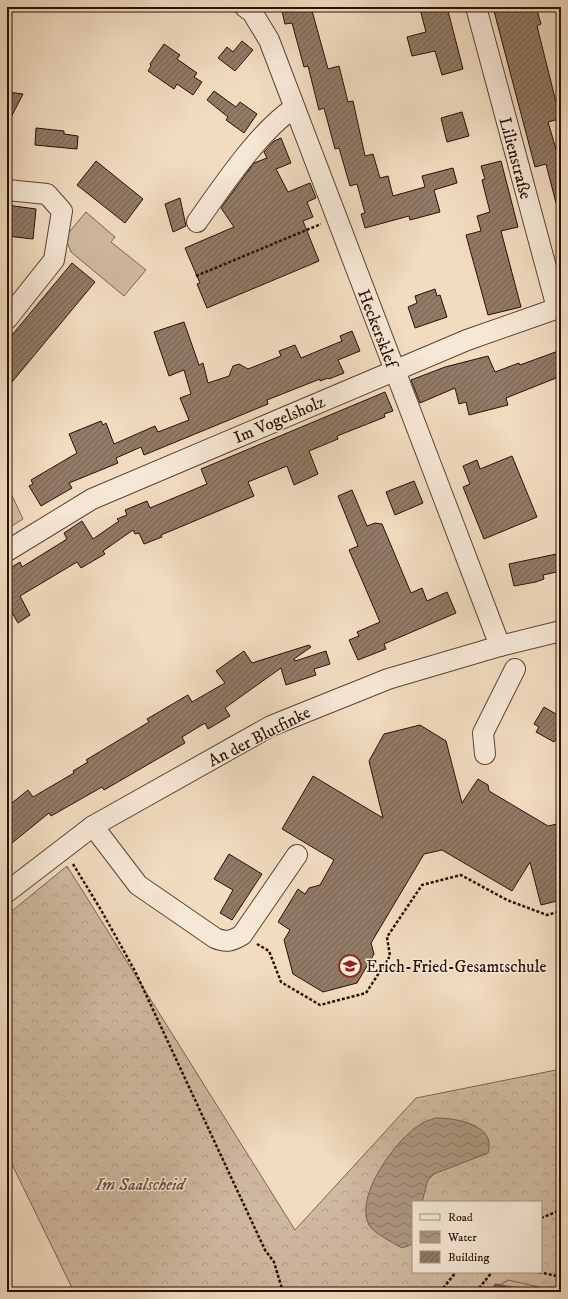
<svg xmlns="http://www.w3.org/2000/svg" width="568" height="1299" viewBox="0 0 568 1299" font-family="'IM FELL DW Pica',serif">
<style>
.grass{fill:#cfb9a0;stroke:#7c6452}
.forest{fill:url(#forest-crowns);stroke:#7c6452;fill-rule:evenodd}
.park{fill:url(#park-dots);stroke:#7c6452}
.water{fill:url(#water-waves);stroke:#79614f}
.lines{fill:none;stroke-linecap:round;stroke-linejoin:round}
.stream{stroke:#79614f;stroke-width:5}
.building{fill:url(#building-hatch);stroke:#2a1005}
.minor-casing{stroke:#5c4334;stroke-width:22}
.path{stroke:#2a1005;stroke-width:2.5;stroke-dasharray:3 2;stroke-linecap:butt}
.minor{stroke:#f6e8d6;stroke-width:20}
.labels{text-anchor:middle;stroke-width:3;stroke-linejoin:round;paint-order:stroke}
.street-label{font-size:17px;fill:#2a1005;stroke:#f6e8d6}
.poi-label{font-size:17px;fill:#2a1005;stroke:#f6e8d6;text-anchor:start}
.park-label{font-size:17px;font-style:italic;fill:#644b3b;stroke:#f6e8d6}
</style>
<defs>
<pattern id="forest-crowns" width="20" height="18" patternUnits="userSpaceOnUse"><rect width="20" height="18" fill="#cfb9a0"/><path d="M2 6a3 3 0 1 1 6 0M12 15a3 3 0 1 1 6 0" fill="none" stroke="#b29e88"/></pattern>
<pattern id="park-dots" width="8" height="8" patternUnits="userSpaceOnUse"><rect width="8" height="8" fill="#cfb9a0"/><path d="M2 2h.1M6 6h.1" fill="none" stroke="#b29e88" stroke-width="1.8" stroke-linecap="round"/></pattern>
<pattern id="water-waves" width="16" height="10" patternUnits="userSpaceOnUse"><rect width="16" height="10" fill="#ad9780"/><path d="M0 5q4-4 8 0t8 0" fill="none" stroke="#8d7a67"/></pattern>
<pattern id="building-hatch" width="6" height="6" patternUnits="userSpaceOnUse"><rect width="6" height="6" fill="#917a66"/><path d="M-1 1l2-2M0 6l6-6M5 7l2-2" fill="none" stroke="#776352"/></pattern>
</defs>
<rect width="100%" height="100%" fill="#f1dcc0"/>
<filter id="stains"><feTurbulence type="fractalNoise" baseFrequency=".005" numOctaves="4"/><feColorMatrix values="0 0 0 0 .2 0 0 0 0 .09 0 0 0 0 .02 0 0 0 .5 -.17"/></filter>
<radialGradient id="worn" r=".72"><stop offset=".6" stop-color="#630" stop-opacity="0"/><stop offset="1" stop-color="#630" stop-opacity=".3"/></radialGradient>
<g class="grass">
<polygon points="86,212 115,237 111,242 146,270 124,296 71,252 65,237"/>
<polygon points="7,485 23,519 7,529 7,513 9,512 7,507"/>
</g>
<path class="forest" d="M 67,866 L 295,1230 L 416,1098 L 561,1069 L 561,1292 L 74,1292 L 7,1154 L 7,915 ZM 413,1202 L 541,1202 L 541,1272 L 413,1272 Z"/>
<polygon class="park" points="508,1280 561,1292 490,1292"/>
<path class="water" d="M 435,1118 C 455,1118 497,1124 488,1153 L 434,1174 L 428,1180 L 422,1202 L 413,1202 L 413,1244 L 402,1248 C 394,1243 373,1233 369,1225 C 354,1196 396,1139 421,1124 C 425,1121 431,1120 435,1118 Z"/>
<g class="lines">
<polyline class="stream" points="496,1286 528,1292"/>
</g>
<g class="building">
<polygon points="281,7 311,7 328,69 339,66 348,102 353,101 365,156 373,154 380,178 388,176 393,196 425,187 422,176 453,168 457,183 434,190 440,212 410,220 409,216 365,228 361,214 365,213 357,184 350,186 339,148 335,149 324,108 319,110 308,66 304,67 292,23 285,24"/>
<polygon points="429,7 447,7 463,69 442,75 435,51 412,56 407,37 426,32 420,9"/>
<polygon points="509,7 536,7 541,24 537,26 558,110 557,111 559,119 548,122 561,166 561,203 556,203 546,164 535,167 494,11"/>
<polygon points="242,41 253,50 235,71 218,58 227,47 233,52"/>
<polygon points="164,44 180,55 177,59 197,73 194,77 202,82 193,95 177,84 174,89 148,71 151,66 150,64"/>
<polygon points="214,91 236,107 240,102 257,114 244,133 226,120 228,117 207,100"/>
<polygon points="7,92 23,94 7,125"/>
<polygon points="462,112 469,136 447,142 441,118"/>
<polygon points="36,128 64,131 64,134 78,136 77,149 35,145"/>
<polygon points="281,138 291,163 276,169 288,192 310,183 316,198 307,202 313,217 303,221 319,261 207,308 197,284 200,283 185,248 234,227 221,208 254,163 267,158 264,152 274,141"/>
<polygon points="96,161 143,199 125,223 77,185"/>
<polygon points="501,161 518,227 501,231 521,307 488,315 466,235 481,231 477,216 490,212 482,180 485,179 481,166"/>
<polygon points="180,198 186,226 173,232 165,204"/>
<polygon points="7,205 36,209 33,239 7,236"/>
<polygon points="72,263 95,282 7,388 7,341"/>
<polygon points="435,289 437,296 440,295 447,317 415,328 408,307 417,303 415,296"/>
<polygon points="184,322 199,365 203,363 208,383 229,376 233,366 239,364 248,369 281,356 279,351 295,345 301,358 342,341 340,336 352,331 360,351 338,360 344,373 329,379 328,378 320,381 320,379 267,400 268,404 144,455 141,447 116,458 118,463 69,483 72,488 41,506 29,486 33,484 31,480 77,453 69,434 101,421 103,425 106,423 114,444 155,426 158,432 189,420 180,398 191,394 184,370 169,376 154,332"/>
<polygon points="561,350 561,376 506,398 508,405 469,415 466,402 459,404 455,388 420,403 411,380 445,367 488,356 495,372 519,363 520,365"/>
<polygon points="385,392 393,411 384,414 385,417 337,436 338,439 309,451 318,474 294,485 287,466 248,482 254,496 161,535 162,537 144,544 139,533 135,534 133,530 103,551 105,554 81,568 77,562 20,596 30,615 18,623 11,611 7,614 7,570 20,562 22,567 67,539 64,533 82,521 93,539 119,521 117,519 127,515 125,510 147,501 150,508 207,484 201,469"/>
<polygon points="512,456 537,517 484,539 463,487 470,484 463,466 477,460 480,469"/>
<polygon points="414,481 423,503 395,515 386,492"/>
<polygon points="352,490 367,526 375,523 382,524 411,593 422,588 427,601 447,592 456,613 384,644 386,649 358,660 349,640 359,636 357,632 380,622 349,550 358,546 338,496"/>
<polygon points="561,553 561,571 543,575 544,579 536,582 514,586 509,564"/>
<polygon points="309,645 311,647 294,659 295,661 326,651 330,664 314,669 316,675 286,685 281,668 229,705 225,708 230,716 208,729 205,723 182,737 185,743 104,790 102,787 51,816 49,813 7,847 7,807 28,790 33,797 74,773 73,771 88,762 86,760 149,722 147,719 188,695 192,702 225,683 216,671 244,651 252,663"/>
<polygon points="544,707 561,717 561,730 554,742 536,732 539,727 534,724"/>
<polygon points="420,725 446,741 462,803 478,779 488,785 489,791 548,826 561,823 561,900 541,905 530,862 512,891 442,850 424,854 371,943 374,954 357,983 323,992 293,974 284,940 290,930 278,922 298,889 305,894 309,888 320,885 334,860 282,829 313,776 383,818 369,761 384,734"/>
<polygon points="229,854 262,874 232,920 220,913 233,890 214,879"/>
</g>
<g class="lines">
<g class="minor-casing">
<g id="minor">
<polyline points="245,7 252,12 269,40 500,646"/>
<polyline points="476,7 557,308"/>
<polyline points="7,190 47,194 62,211 54,260 7,319"/>
<path d="M 197,222 C 222,187 259,131 294,108"/>
<polyline points="7,551 92,499 467,340 561,307"/>
<polyline points="485,754 483,733 515,669"/>
<path d="M 93,826 L 138,885 L 215,938 C 226,943 232,941 242,935 L 297,855"/>
<polyline points="7,892 93,826 271,726 388,679 500,646 561,631"/>
</g>
</g>
<g class="path">
<polyline points="196,276 321,224"/>
<polyline points="73,864 101,910 135,971 265,1250 274,1262 283,1292"/>
<polyline points="257,944 269,951 281,982 320,1005 366,993 390,956 387,937 422,885 461,875 507,900 547,915 561,911"/>
<polyline points="541,1218 561,1210"/>
<polyline points="539,1272 561,1277"/>
<polyline points="440,1292 456,1272"/>
<polyline points="476,1292 492,1272"/>
</g>
<use href="#minor" class="minor"/>
</g>
<defs>
<g id="school-ring" transform="scale(1.15)"><circle r="9.5" fill="#f6e8d6" stroke="#8f2418" stroke-width="1.5"/><path d="M0-5L7-2L0 1L-7-2ZM-4 1L0 2.5L4 1V4Q0 6-4 4Z" fill="#8f2418"/></g>
</defs>
<g fill-rule="evenodd">
<use href="#school-ring" x="350" y="966"/>
</g>
<g class="labels">
<g class="street-label">
<text transform="translate(516 158) rotate(75)" y="6">Lilienstraße</text>
<text transform="translate(378 328) rotate(69)" y="6">Heckersklef</text>
<text transform="translate(279 419) rotate(-23)" y="6">Im Vogelsholz</text>
<text transform="translate(259 736) rotate(-27)" y="6">An der Blutfinke</text>
</g>
<g class="poi-label">
<text x="366" y="972">Erich-Fried-Gesamtschule</text>
</g>
<g class="park-label">
<text x="140" y="1190">Im Saalscheid</text>
</g>
</g>
<rect width="568" height="1299" fill="none" stroke="#f1dcc0" stroke-width="24"/>
<rect x="8" y="8" width="552" height="1283" fill="none" stroke="#2a1005" stroke-width="2"/>
<rect x="12" y="12" width="544" height="1275" fill="none" stroke="#2a1005"/>
<rect x="412" y="1201" width="130" height="72" fill="#f6e8d6" stroke="#a49282"/>
<rect x="420" y="1214" width="20" height="6" fill="#f6e8d6" stroke="#a49282"/>
<text x="448" y="1221" font-size="12" fill="#2a1005">Road</text>
<rect x="420" y="1231" width="20" height="12" fill="url(#water-waves)" stroke="#a49282"/>
<text x="448" y="1241" font-size="12" fill="#2a1005">Water</text>
<rect x="420" y="1251" width="20" height="12" fill="url(#building-hatch)" stroke="#a49282"/>
<text x="448" y="1261" font-size="12" fill="#2a1005">Building</text>
<rect width="100%" height="100%" filter="url(#stains)"/>
<rect width="100%" height="100%" fill="url(#worn)"/>
</svg>
